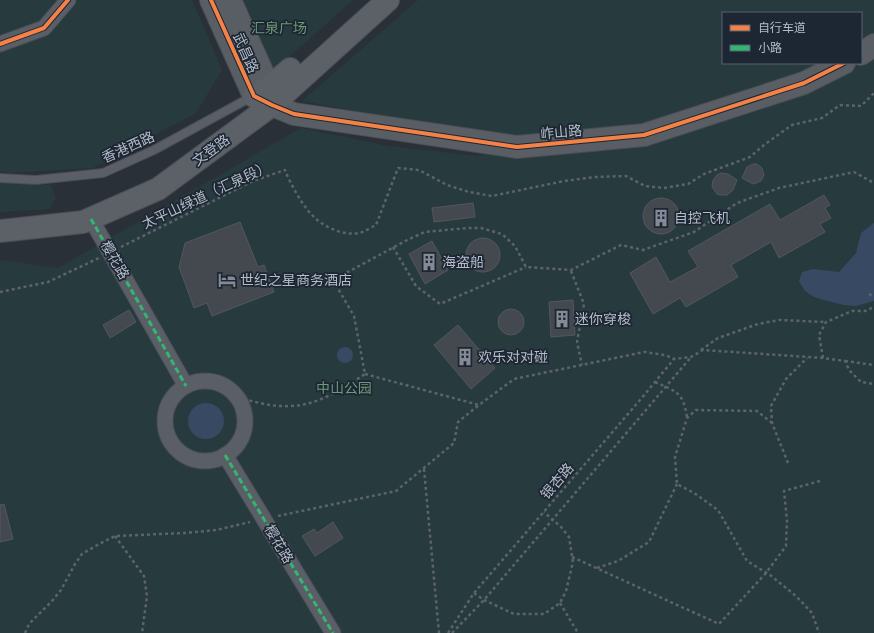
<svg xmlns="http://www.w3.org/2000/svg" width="874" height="633" viewBox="0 0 874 633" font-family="Poppins,'Noto Sans SC',sans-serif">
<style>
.green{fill:#273a3e}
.water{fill:#384963}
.building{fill:#444950;stroke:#52575f}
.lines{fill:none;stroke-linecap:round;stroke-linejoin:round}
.lane-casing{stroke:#484c53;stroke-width:10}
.street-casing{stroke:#484c53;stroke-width:17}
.secondary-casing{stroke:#484c53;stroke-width:24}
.primary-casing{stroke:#484c55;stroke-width:24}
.path{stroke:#5d636a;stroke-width:2.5;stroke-dasharray:3 3;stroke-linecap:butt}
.lane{stroke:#5a5e66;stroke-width:8}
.street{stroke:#5a5e66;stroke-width:15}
.secondary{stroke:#595d64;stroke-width:22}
.primary{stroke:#5c6168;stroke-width:22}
.quiet{stroke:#33b770;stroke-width:3;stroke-dasharray:6 3;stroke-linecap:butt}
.cycleway-casing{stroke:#1d2633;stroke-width:6}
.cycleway{stroke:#f48246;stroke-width:4}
.labels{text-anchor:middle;stroke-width:3.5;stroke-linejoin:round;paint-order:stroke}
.park-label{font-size:14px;fill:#6b9a76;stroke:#1d2633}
.street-label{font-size:14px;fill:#b4bcc9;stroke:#1d2633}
.poi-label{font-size:14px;fill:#b4bcc9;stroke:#1d2633;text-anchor:start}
</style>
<rect width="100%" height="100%" fill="#2a3038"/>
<g class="green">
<polygon points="0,0 192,0 222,70 196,113 93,168 9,173 0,171"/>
<polygon points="236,0 353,0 271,73"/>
<polygon points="418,0 874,0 874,37 861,48 861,13 723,13 723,63 831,63 642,129 519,142 302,101"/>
<polygon points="874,47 874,633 0,633 0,260 58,268 301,128 388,146 477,156 574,142 644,135 844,63 861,63"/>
<polygon points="0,182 51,185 56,198 49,209 0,212"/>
</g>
<g class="water">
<polygon points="874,223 874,301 856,306 844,305 820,299 812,296 805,291 799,281 802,272 813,269 839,272 856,253 861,233"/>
<circle cx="345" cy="355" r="8"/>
<circle cx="206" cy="421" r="18"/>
</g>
<g class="building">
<polygon points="753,164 757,164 762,168 764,175 761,181 753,184 742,178 747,167"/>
<polygon points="721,173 728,174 737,180 733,190 727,195 720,195 717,194 712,187 713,180 717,175"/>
<polygon points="824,195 830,205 825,208 831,218 820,224 825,232 779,258 771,242 731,265 738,277 686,307 680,298 653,314 630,273 656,257 670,282 698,267 688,251 770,204 780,220"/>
<circle cx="661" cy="216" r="18"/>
<polygon points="473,203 475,217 434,222 432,208"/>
<polygon points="240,222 258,267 264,265 274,292 212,316 207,303 194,308 179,267 185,243"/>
<circle cx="483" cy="255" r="17"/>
<polygon points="432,241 448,270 425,284 409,254"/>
<polygon points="573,300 575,335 551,337 549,302"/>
<circle cx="511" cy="322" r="13"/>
<polygon points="129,310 136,322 110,338 103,325"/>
<polygon points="458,325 495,368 471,389 434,345"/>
<polygon points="4,504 13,539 0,542 0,505"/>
<polygon points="333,522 343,538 315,556 302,536 314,529 317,533"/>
</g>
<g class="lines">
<g class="lane-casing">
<polyline id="lane" points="0,178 36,180 103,173 154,150 253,96"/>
</g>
<g class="street-casing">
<g id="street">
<polyline points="0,44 44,28 68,0"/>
<polyline points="91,219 186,386"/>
<circle cx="205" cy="421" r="40"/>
<polyline points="225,455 333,633"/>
</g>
</g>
<g class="secondary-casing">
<g id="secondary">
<polyline points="211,0 254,96 272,105 294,114 517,147 644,135 804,83 844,63"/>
<polyline points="230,0 269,87 272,104"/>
<polyline points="861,54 874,45"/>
</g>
</g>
<g class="primary-casing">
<g id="primary">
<polyline points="254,96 269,87 290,69"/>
<polyline points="0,231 83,222 158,189 272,105 388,0"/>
</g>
</g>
<g class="path">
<path d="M 121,247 L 253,181 L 285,170 C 290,183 302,205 312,215 C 323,227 343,236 359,233 C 365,232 371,227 376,225 L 398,168 L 419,170 L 447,185 L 469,192 L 492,196 L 564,181 L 595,177 L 626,176 L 645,186 L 664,188 L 688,184 L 704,174 L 750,157 L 764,145 L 792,125 L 822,118 L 840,105 L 861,106 L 874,93"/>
<polyline points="393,247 416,286 440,304 526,267"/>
<polyline points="571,271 584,304 577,342 582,365"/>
<polyline points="0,292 48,282 99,258"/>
<polyline points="869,294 874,297"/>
<polyline points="701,350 718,338 758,324 779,320 826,322"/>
<polyline points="823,358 819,335 826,322 852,311 865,311 874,307"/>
<polyline points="845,361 874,365"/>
<polyline points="365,374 479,405 514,379 644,352 665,355 674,359"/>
<path d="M 655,382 C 677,392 683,392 687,417"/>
<path d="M 238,397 C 254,402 272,407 289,406 C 317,406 342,389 365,374 L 354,316 L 333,280 L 409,239 L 425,232 L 467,228 L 481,228 L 502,234 L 515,246 L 526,267 L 571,270 L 621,245 L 643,250 L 694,232 L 737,203 L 779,188 L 854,172 L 874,183"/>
<polyline points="772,423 757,411 696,410 687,418 675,457 677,484 694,493 718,510 747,561 770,575 796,596 812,613 819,633"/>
<polyline points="788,463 772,423 771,406 786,379 807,358"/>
<polyline points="424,469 439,633"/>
<polyline points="278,516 396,491 454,443 458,422 479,405"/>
<polyline points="115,536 144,576 147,596 142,633"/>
<polyline points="572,557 719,624 766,573 786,546 787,520 784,491 820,481"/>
<polyline points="597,568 618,561 649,542 677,484"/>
<polyline points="474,593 484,600 514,614 544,614 560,603 566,591 573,562 569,537 561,527 544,512"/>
<polyline points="560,603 578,633"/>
<polyline points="25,633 29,624 52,601 61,590 75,564 82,554 99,544 115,536 185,533 216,530 250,522"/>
<polyline points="448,633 474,593 640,400 674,359 691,357 703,350 823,358 845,361 849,370 861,382 874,384"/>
<polyline points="452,633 484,600 692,356"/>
</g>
<use href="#lane" class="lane"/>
<use href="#street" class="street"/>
<use href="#secondary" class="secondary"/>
<use href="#primary" class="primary"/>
<g class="quiet">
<polyline points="91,219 186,386"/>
<polyline points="225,455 333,633"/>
</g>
<g class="cycleway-casing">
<g id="cycleway">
<polyline points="211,0 254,96 272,105 294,114 517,147 644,135 804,83 844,63"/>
<polyline points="0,44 44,28 68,0"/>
</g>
</g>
<use href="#cycleway" class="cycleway"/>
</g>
<defs>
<g id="building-bare" transform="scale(1.38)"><path d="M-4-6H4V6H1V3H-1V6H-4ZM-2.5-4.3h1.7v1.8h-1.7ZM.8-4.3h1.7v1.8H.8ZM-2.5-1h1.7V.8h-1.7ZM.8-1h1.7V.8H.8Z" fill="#848b96" stroke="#1d2633" stroke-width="2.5" paint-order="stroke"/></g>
<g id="hotel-bare" transform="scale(1.38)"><path d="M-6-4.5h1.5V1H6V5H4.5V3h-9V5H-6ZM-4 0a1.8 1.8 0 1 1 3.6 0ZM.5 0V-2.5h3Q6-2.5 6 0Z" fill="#848b96" stroke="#1d2633" stroke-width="2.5" paint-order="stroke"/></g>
</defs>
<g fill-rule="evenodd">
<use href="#building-bare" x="661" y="218"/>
<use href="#building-bare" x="429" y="262"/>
<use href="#hotel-bare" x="227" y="280"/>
<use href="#building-bare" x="562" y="319"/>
<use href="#building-bare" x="465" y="357"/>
</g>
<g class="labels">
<g class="park-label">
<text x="279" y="33">汇泉广场</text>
<text x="344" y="393">中山公园</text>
</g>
<g class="street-label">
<text transform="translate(246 53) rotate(66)" y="5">武昌路</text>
<text transform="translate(561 132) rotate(-5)" y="5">岞山路</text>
<text transform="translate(128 147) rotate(-24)" y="5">香港西路</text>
<text transform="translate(211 150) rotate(-36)" y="5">文登路</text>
<text transform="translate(206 195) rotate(-25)" y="5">太平山绿道（汇泉段）</text>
<text transform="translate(115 260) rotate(60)" y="5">樱花路</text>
<text transform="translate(557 481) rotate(-49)" y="5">银杏路</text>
<text transform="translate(279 544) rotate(59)" y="5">樱花路</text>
</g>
<g class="poi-label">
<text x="674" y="223">自控飞机</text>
<text x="442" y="267">海盗船</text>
<text x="240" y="285">世纪之星商务酒店</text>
<text x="575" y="324">迷你穿梭</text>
<text x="478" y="362">欢乐对对碰</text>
</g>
</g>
<rect x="722" y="12" width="140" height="52" fill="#1d2633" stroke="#59626f"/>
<rect x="730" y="25" width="20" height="6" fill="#f48246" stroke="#59626f"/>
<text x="758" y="32" font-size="12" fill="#b4bcc9">自行车道</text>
<rect x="730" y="45" width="20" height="6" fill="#33b770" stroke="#59626f"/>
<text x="758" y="52" font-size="12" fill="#b4bcc9">小路</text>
</svg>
